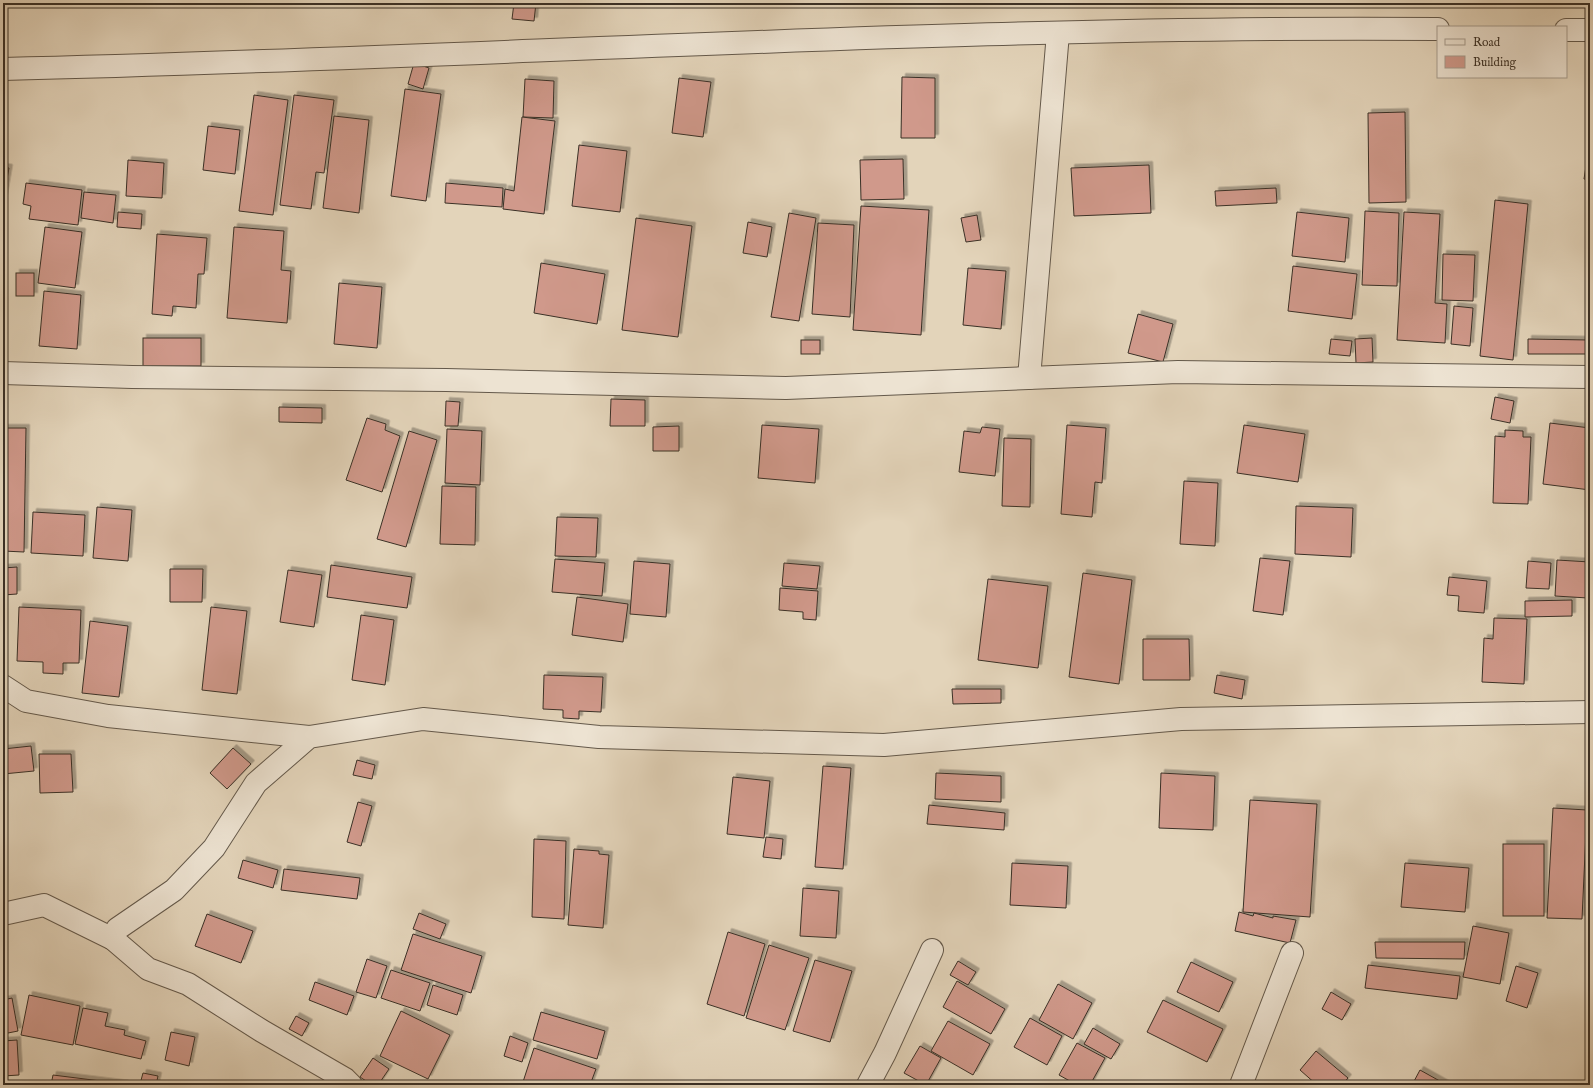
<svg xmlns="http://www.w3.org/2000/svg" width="1593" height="1088" viewBox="0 0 1593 1088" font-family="'IM FELL English',serif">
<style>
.building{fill:#d0998b;stroke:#3a3026;filter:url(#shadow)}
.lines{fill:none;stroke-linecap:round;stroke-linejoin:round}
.street-casing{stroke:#64594b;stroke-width:24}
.street{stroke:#ede3d2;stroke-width:22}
</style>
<defs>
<filter id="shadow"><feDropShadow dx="3.5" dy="-3.5" stdDeviation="0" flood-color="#0004"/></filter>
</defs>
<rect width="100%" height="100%" fill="#e3d4ba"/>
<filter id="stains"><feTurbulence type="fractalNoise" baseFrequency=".005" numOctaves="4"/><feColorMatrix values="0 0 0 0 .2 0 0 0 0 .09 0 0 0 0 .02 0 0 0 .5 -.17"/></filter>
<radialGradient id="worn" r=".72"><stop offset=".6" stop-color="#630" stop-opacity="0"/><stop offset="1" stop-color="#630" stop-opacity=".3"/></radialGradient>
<g class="building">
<polygon points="514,3 536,3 534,21 512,19"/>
<polygon points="414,63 429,68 423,89 408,84"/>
<polygon points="902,77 935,78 935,138 901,138"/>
<polygon points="679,78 711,82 703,137 672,133"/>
<polygon points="525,79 554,81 553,118 523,117"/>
<polygon points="405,89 441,94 426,201 391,196"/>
<polygon points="254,95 288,100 273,215 239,211"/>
<polygon points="294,95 334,100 324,173 316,172 311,209 280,205"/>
<polygon points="1405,112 1406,202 1369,203 1368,113"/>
<polygon points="334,116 369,120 359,213 323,208"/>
<polygon points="522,117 555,121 544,214 503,209 505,189 514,191"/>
<polygon points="208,126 240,130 235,174 203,170"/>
<polygon points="1590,140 1590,180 1584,179"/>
<polygon points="579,145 627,151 620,212 572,206"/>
<polygon points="903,159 904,199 861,200 860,160"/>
<polygon points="128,160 164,163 162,198 126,196"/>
<polygon points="1149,165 1151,213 1074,216 1071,168"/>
<polygon points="3,167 9,168 3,202"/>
<polygon points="26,183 82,190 78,225 29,219 31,206 23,204"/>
<polygon points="446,183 503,188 502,207 445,203"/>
<polygon points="1276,188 1277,203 1216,206 1215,191"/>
<polygon points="84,192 116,195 113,223 81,218"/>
<polygon points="1495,200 1528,204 1513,360 1480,356"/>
<polygon points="861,206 929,210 921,335 853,330"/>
<polygon points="1365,211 1399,213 1397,286 1362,285"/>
<polygon points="118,212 142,214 141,229 117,227"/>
<polygon points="1297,212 1349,218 1345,262 1292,256"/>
<polygon points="1404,212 1440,214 1435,303 1447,304 1445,343 1397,340"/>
<polygon points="789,213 816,218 799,321 771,317"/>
<polygon points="977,215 981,240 966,242 961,218"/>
<polygon points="636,218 692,226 678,337 622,330"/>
<polygon points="748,222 772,227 767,257 743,253"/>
<polygon points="818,223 854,225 850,317 812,314"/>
<polygon points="45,227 82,232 75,288 38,283"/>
<polygon points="234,227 284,231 281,270 291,271 287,323 227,318"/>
<polygon points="157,234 207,238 204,274 198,274 196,308 173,306 172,316 152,314"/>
<polygon points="1443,254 1475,255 1473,301 1442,300"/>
<polygon points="541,263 605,274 597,324 534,313"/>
<polygon points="1293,266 1357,274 1352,319 1288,311"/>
<polygon points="968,268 1006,271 1001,329 963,325"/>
<rect x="16" y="273" width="18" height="23"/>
<polygon points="339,283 382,287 377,348 334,344"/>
<polygon points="44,291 81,295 77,349 39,346"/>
<polygon points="1454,306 1473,308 1470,346 1451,344"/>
<polygon points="1138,314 1173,324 1163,362 1128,353"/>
<rect x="143" y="338" width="58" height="28"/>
<polygon points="1372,338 1373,362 1356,363 1355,339"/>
<polygon points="1331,339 1352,341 1350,356 1329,354"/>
<polygon points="1528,339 1589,340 1589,354 1528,354"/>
<rect x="801" y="340" width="19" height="14"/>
<polygon points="1495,397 1514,401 1510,423 1491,419"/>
<polygon points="611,399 645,400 645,426 610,426"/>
<polygon points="446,401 460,402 458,426 445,426"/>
<polygon points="279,407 322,408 322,423 279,422"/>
<polygon points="367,418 386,424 385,430 400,436 382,492 346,480"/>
<polygon points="1550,423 1590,428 1590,490 1543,484"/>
<polygon points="762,425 819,429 815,483 758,478"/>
<polygon points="1067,425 1106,428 1102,483 1095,482 1092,517 1061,514"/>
<polygon points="1244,425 1305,434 1298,482 1237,473"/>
<polygon points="679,426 679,451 653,451 653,427"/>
<polygon points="982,427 1000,429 995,476 959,472 964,431 980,433"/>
<polygon points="3,428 26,428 24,552 3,551"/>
<polygon points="447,429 482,431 480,485 445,483"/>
<polygon points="1505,430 1523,431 1523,437 1531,437 1528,504 1493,503 1495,436 1505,437"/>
<polygon points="409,431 437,440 406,547 377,539"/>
<polygon points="1004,438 1031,439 1030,507 1002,506"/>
<polygon points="1184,481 1218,483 1215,546 1180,544"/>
<polygon points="442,486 476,487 475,545 440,544"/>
<polygon points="1296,506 1353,508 1351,557 1295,554"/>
<polygon points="97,507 132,510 128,561 93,558"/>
<polygon points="33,512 85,515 83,556 31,553"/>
<polygon points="557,517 598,518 596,557 555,556"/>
<polygon points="1260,558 1290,561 1283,615 1253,611"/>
<polygon points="555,559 605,563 602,596 552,592"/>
<polygon points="1557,560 1590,562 1590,580 1588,579 1588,598 1555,596"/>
<polygon points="634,561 670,564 666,617 630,614"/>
<polygon points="1528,561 1551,563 1549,589 1526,588"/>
<polygon points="784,563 820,566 817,589 782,586"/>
<polygon points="331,565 412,577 407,608 327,597"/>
<polygon points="17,567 17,594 3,595 3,568"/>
<polygon points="170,569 203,569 202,602 170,602"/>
<polygon points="288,570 322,575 314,627 280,622"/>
<polygon points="1083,573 1132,580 1119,684 1069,677"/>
<polygon points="1449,577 1487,581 1484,613 1458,611 1459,596 1447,595"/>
<polygon points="988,579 1048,586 1038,668 978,660"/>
<polygon points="780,588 818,591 816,620 803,619 803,612 779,610"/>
<polygon points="577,597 628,604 623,642 572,635"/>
<polygon points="1572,600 1572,616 1525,617 1525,601"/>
<polygon points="19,607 81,610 79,663 63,663 63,674 43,673 43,662 17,661"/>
<polygon points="211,607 247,611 237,694 202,690"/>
<polygon points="361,615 394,620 385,685 352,680"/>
<polygon points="1494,618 1527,619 1524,684 1482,682 1484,638 1493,639"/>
<polygon points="90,621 128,626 119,697 82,693"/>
<polygon points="1143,639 1189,639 1190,680 1143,680"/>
<polygon points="544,675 603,677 601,712 579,711 579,719 563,718 563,710 543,709"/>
<polygon points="1217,675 1245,680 1242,699 1214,693"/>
<polygon points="952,689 1001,689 1001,703 953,704"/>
<polygon points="31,746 34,771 3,774 3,749"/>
<polygon points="233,748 251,764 227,789 210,773"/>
<polygon points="39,754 71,754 73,792 40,793"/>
<polygon points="357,760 375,765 372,779 353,775"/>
<polygon points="823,766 851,768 843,869 815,867"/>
<polygon points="936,773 1001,776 1001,802 935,799"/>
<polygon points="1161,773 1215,776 1213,830 1159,828"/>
<polygon points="733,777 770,781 764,838 727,834"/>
<polygon points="1250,800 1317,804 1310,917 1243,912"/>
<polygon points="358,802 372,806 361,846 347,842"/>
<polygon points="929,805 1005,813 1004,830 927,824"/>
<polygon points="1553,808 1587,810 1582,919 1547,918"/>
<polygon points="766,837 783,839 781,859 763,857"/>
<polygon points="534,839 566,841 564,919 532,917"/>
<rect x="1503" y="844" width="41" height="72"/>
<polygon points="574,849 599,851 599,854 609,855 603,928 568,925"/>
<polygon points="243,860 278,870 273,888 238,878"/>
<polygon points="1012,863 1068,866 1066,908 1010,905"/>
<polygon points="1405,863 1469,868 1465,912 1401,907"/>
<polygon points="284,869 360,878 357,899 281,890"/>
<polygon points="803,888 839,891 836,938 800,936"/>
<polygon points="1239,912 1253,916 1254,913 1273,918 1273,916 1296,920 1290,943 1235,931"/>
<polygon points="419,913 446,924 440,939 413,929"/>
<polygon points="207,914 253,931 241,963 195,946"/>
<polygon points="1473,926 1509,933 1500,984 1463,977"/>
<polygon points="728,932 765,944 744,1016 707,1004"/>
<polygon points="413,934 482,956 471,993 401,970"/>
<polygon points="1375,942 1465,942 1464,959 1376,958"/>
<polygon points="769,945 809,958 785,1030 746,1018"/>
<polygon points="367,959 387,966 376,998 356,992"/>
<polygon points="815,960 852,971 830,1042 793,1031"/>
<polygon points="958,961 976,972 968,985 950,975"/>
<polygon points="1191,962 1233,982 1219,1012 1177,992"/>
<polygon points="1368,965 1460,976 1457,999 1365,988"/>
<polygon points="1516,966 1538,973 1527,1008 1506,1001"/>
<polygon points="391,970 430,983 420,1011 381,998"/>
<polygon points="957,981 1005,1009 991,1034 943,1007"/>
<polygon points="315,982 354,996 347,1015 309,1000"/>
<polygon points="1058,984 1092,1003 1073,1039 1039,1020"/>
<polygon points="433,985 463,995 457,1015 427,1005"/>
<polygon points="1331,992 1351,1004 1342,1020 1322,1009"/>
<polygon points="29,995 80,1006 73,1045 21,1035"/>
<polygon points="12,998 18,1031 3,1034 3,1000"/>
<polygon points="1163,1000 1223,1029 1207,1062 1147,1032"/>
<polygon points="83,1008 108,1013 105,1026 125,1030 124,1035 146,1041 141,1059 75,1044"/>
<polygon points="401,1011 450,1035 428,1079 380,1056"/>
<polygon points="541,1012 605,1031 597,1059 533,1040"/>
<polygon points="296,1016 309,1023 302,1036 289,1029"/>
<polygon points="1030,1018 1062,1036 1047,1065 1014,1047"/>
<polygon points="948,1021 990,1044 973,1075 931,1051"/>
<polygon points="1093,1028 1120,1044 1111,1059 1084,1044"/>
<polygon points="171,1032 195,1037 189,1066 165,1060"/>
<polygon points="510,1036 528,1043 522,1062 504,1056"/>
<polygon points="17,1040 19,1075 3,1076 3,1041"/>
<polygon points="1077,1043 1105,1058 1090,1085 1077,1085 1059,1075"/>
<polygon points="920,1046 941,1058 926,1085 904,1073"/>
<polygon points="534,1048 596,1069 590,1085 522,1085"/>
<polygon points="1316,1051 1348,1078 1342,1085 1317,1085 1300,1070"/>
<polygon points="373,1058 389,1069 378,1085 372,1085 360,1077"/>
<polygon points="1420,1070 1447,1085 1412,1085"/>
<polygon points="143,1073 158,1076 156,1085 140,1084"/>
<polygon points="53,1075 125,1084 125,1085 51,1085"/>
</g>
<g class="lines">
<g class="street-casing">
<g id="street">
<polyline points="1566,30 1590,30"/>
<path d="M 3,69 C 481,58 959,25 1438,29"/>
<polyline points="3,373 132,377 446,380 786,388 1178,372 1590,377"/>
<polyline points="1029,378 1058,33"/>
<polyline points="3,686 26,701 108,716 309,737"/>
<polyline points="3,914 44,905 113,939 148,969 188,984 262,1031 345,1079 351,1085"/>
<polyline points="113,939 117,929 174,890 214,848 256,783 309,737 423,719 599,737 884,745 1181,719 1590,712"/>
<polyline points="868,1085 885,1053 932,950"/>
<polyline points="1241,1085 1292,953"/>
</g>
</g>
<use href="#street" class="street"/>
</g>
<rect width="1593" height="1088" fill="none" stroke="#e3d4ba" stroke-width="16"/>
<rect x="4" y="4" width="1585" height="1080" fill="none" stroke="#3a3026" stroke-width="2"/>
<rect x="8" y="8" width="1577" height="1072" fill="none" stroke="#3a3026"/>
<rect x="1437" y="26" width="130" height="52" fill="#ede3d2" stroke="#a59b8d"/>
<rect x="1445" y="39" width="20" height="6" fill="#ede3d2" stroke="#a59b8d"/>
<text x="1473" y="46" font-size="12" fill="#3a3026">Road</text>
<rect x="1445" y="56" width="20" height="12" fill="#d0998b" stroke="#a59b8d"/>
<text x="1473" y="66" font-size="12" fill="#3a3026">Building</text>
<rect width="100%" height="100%" filter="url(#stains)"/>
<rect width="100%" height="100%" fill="url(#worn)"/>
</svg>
